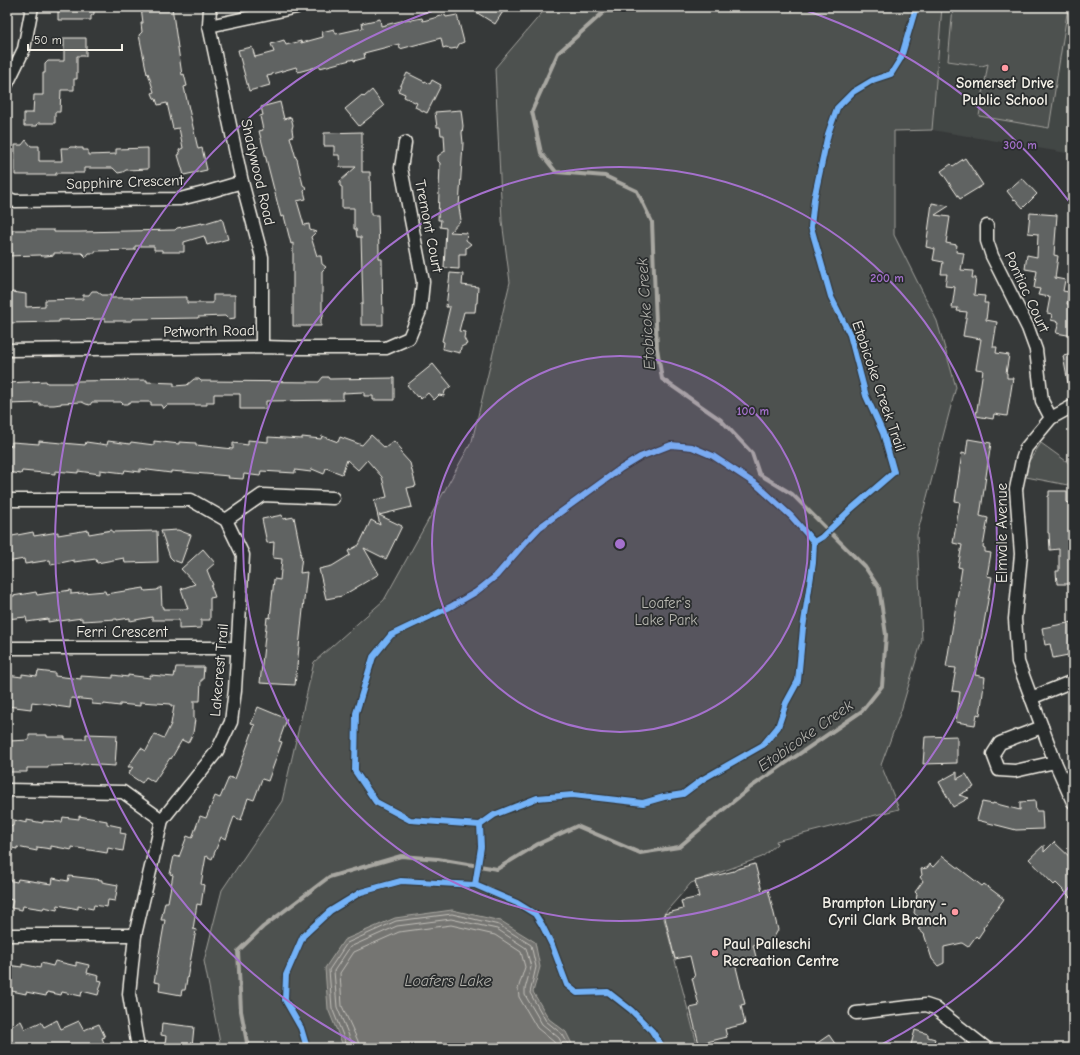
<svg xmlns="http://www.w3.org/2000/svg" width="1080" height="1055" viewBox="0 0 1080 1055" font-family="'Comic Neue',sans-serif">
<style>
.built{fill:#434645}
.green{fill:#4e514f;stroke:#a1a19c}
.water{fill:#757572;stroke:#a8a7a1}
.lines{fill:none;stroke-linecap:round;stroke-linejoin:round}
.shore{stroke:#c1bfb9;stroke-width:1}
.stream{stroke:#a8a7a1;stroke-width:4}
.building{fill:#616362;stroke:#f4f1e8}
.street-casing{stroke:#f4f1e8;stroke-width:15}
.street{stroke:#2a2d2e;stroke-width:12}
.cycleway-casing{stroke:#2a2d2e;stroke-width:8}
.cycleway{stroke:#73b2f8;stroke-width:6}
.ring{fill:none;stroke:#a571cd;stroke-width:2}
.poi-dot{fill:#ff9aa2;stroke:#2a2d2e;stroke-width:1.5}
.labels{text-anchor:middle;stroke-width:3.5;stroke-linejoin:round;paint-order:stroke}
.poi-label{font-size:15px;font-weight:bold;fill:#f4f1e8;stroke:#2a2d2e}
.street-label{font-size:15px;fill:#f4f1e8;stroke:#2a2d2e}
.park-label{font-size:15px;fill:#bab9b2;stroke:#2a2d2e}
.water-label{font-size:16px;font-style:italic;fill:#b4b3ad;stroke:#2a2d2e}
.centre{fill:#a571cd;stroke:#2a2d2e;stroke-width:2}
.ring-label{font-size:12px;text-anchor:middle;font-weight:bold;fill:#a571cd;stroke:#2a2d2e;stroke-width:3.5;stroke-linejoin:round;paint-order:stroke}
</style>
<rect width="100%" height="100%" fill="#363939"/>
<filter id="ink" filterUnits="userSpaceOnUse"><feTurbulence type="fractalNoise" baseFrequency=".025" numOctaves="2"/><feDisplacementMap in="SourceGraphic" scale="8" xChannelSelector="R" yChannelSelector="G"/><feConvolveMatrix kernelMatrix="1 2 1 2 8 2 1 2 1" color-interpolation-filters="sRGB"/></filter>
<g filter="url(#ink)">
<polygon class="built" points="942,7 1073,7 1073,154 932,130"/>
<g class="green">
<polygon points="547,7 942,7 932,130 894,131 894,235 937,321 956,387 917,535 922,640 901,711 881,765 899,809 776,841 777,844 762,857 691,883 663,915 698,1048 221,1048 204,961 222,890 282,801 314,662 384,600 472,441 510,282 502,221 495,68"/>
<polygon points="953,7 1068,7 1049,128 979,116 988,64 982,66 948,61"/>
<polygon points="1041,443 1073,466 1073,486 1026,477 1029,461"/>
</g>
<polygon class="water" points="452,910 501,921 535,942 540,967 533,992 549,1019 566,1032 574,1048 344,1048 328,1009 325,968 344,940 395,918"/>
<g class="lines">
<g class="shore">
<polyline points="348,1048 332,1008 329,970 347,943 396,921 452,914 499,925 531,945 536,967 530,993 546,1021 563,1035 570,1048"/>
<polyline points="353,1048 352,1043 337,1007 334,971 350,947 397,926 451,919 497,929 526,948 531,967 525,989 525,995 542,1024 559,1038 564,1048"/>
<polyline points="359,1048 358,1041 342,1006 340,973 354,952 399,932 451,925 495,935 521,952 525,967 518,989 519,997 537,1028 554,1042 558,1048"/>
</g>
<polyline class="stream" points="248,1048 241,1011 238,951 263,927 329,877 401,856 438,859 497,869 538,844 577,826 640,853 679,847 712,819 751,787 862,711 882,686 886,635 879,588 865,567 792,494 759,474 752,453 721,420 662,379 657,348 652,222 637,191 605,176 556,172 541,153 532,111 558,53 605,11 644,10 656,7"/>
</g>
<g class="building">
<polygon points="66,7 91,7 94,10 94,14 91,16 91,20 58,20 58,8"/>
<polygon points="141,7 172,7 182,75 184,74 187,86 184,87 198,149 202,148 207,170 184,175 178,155 180,154 179,150 183,148 179,128 173,129 167,103 158,105 156,99 154,98 152,93 154,92 148,73 147,74 139,35 142,32 141,23 143,23"/>
<polygon points="468,7 506,7 495,24"/>
<polygon points="445,15 446,17 457,15 464,42 459,44 457,48 451,49 446,47 443,48 441,38 400,49 399,44 364,53 365,58 354,61 354,59 320,68 320,66 298,72 296,67 272,74 272,75 267,76 270,85 249,91 238,50 252,47 255,57 274,52 271,44 284,40 286,45 301,41 301,43 323,37 322,32 334,29 336,34 363,28 362,23 380,19 381,26 409,19 411,20 422,18 423,21"/>
<polygon points="64,38 86,38 86,56 77,56 77,79 74,79 74,90 61,90 60,112 55,112 55,123 38,123 37,126 24,126 24,113 33,113 34,95 43,95 43,73 45,73 45,64 48,61 64,61"/>
<polygon points="407,73 425,82 425,81 430,84 432,80 441,85 427,113 415,107 417,103 404,97 405,94 398,91"/>
<polygon points="372,90 384,106 359,126 345,109 362,95 364,97"/>
<polygon points="280,102 284,119 291,117 293,125 292,129 293,136 290,137 296,158 297,159 303,185 307,188 304,191 306,199 297,201 304,225 309,224 310,230 316,232 311,237 317,256 321,256 322,264 326,267 322,271 322,312 323,313 323,317 321,319 321,326 293,326 293,243 291,244 284,216 281,217 259,131 263,130 260,116 263,115 261,107"/>
<polygon points="461,110 463,126 462,133 463,143 459,207 461,220 450,232 467,233 466,240 471,244 466,248 466,254 459,254 459,269 444,268 446,228 440,227 441,220 438,220 440,163 438,161 438,156 445,151 444,135 441,135 440,127 437,127 435,112"/>
<polygon points="362,132 362,172 370,172 371,215 378,215 379,252 379,259 382,259 383,325 361,325 361,304 363,304 361,237 357,237 356,229 354,229 354,208 342,208 342,187 340,186 340,181 356,167 340,167 339,155 334,155 334,146 324,146 324,133"/>
<polygon points="26,140 31,146 39,146 39,161 62,161 61,148 69,148 70,147 75,147 77,148 83,148 83,150 88,150 88,155 116,154 116,149 148,148 148,169 126,170 123,172 118,173 113,168 84,168 84,173 56,173 56,175 15,175 15,145 22,145"/>
<polygon points="965,158 983,185 960,199 941,171 951,164 953,166"/>
<polygon points="1022,178 1037,194 1023,208 1015,199 1014,200 1007,191"/>
<polygon points="932,203 949,206 935,215 950,217 946,243 957,245 956,252 964,253 961,270 973,271 972,278 976,278 974,295 985,296 984,303 988,303 986,320 997,322 993,347 997,347 996,353 1009,355 1006,373 1007,373 1007,378 1013,378 1007,416 994,414 993,419 976,416 983,370 976,369 981,339 963,336 967,312 957,311 958,308 952,308 955,287 945,286 947,274 941,274 943,262 933,260 935,249 926,247"/>
<polygon points="1030,213 1057,215 1054,255 1058,256 1055,278 1065,280 1063,291 1069,292 1067,304 1073,305 1073,336 1056,333 1059,322 1051,320 1052,314 1047,313 1050,297 1038,295 1040,289 1034,288 1037,271 1025,269 1027,255 1037,257 1038,234 1028,233"/>
<polygon points="222,218 228,239 207,245 204,236 184,242 184,252 162,252 162,250 154,250 154,246 135,246 135,250 95,251 95,253 89,253 86,257 82,253 54,253 54,255 46,256 41,256 40,255 7,256 7,235 12,235 12,230 54,230 54,232 79,232 175,230 177,228 202,223 202,224"/>
<polygon points="450,273 463,274 462,285 478,287 477,303 476,303 475,312 464,312 459,331 465,332 464,338 467,344 461,347 460,353 443,349 444,342 442,341 450,307 446,307"/>
<polygon points="92,291 97,291 102,295 111,295 111,298 187,297 187,303 213,303 213,295 235,295 235,318 228,319 225,316 198,317 198,318 133,319 132,321 105,321 105,319 59,320 59,322 7,323 7,294 11,294 12,292 26,294 26,307 45,306 45,300 83,299 83,295 89,295"/>
<polygon points="1073,354 1073,383 1068,383 1063,356"/>
<polygon points="433,364 451,386 445,391 444,396 439,395 434,400 428,393 421,399 418,396 417,397 407,385"/>
<polygon points="323,377 328,377 329,379 394,378 394,400 373,400 373,396 364,396 364,392 343,393 343,400 266,401 266,409 240,409 240,394 214,394 214,402 207,402 207,405 167,405 163,409 161,405 151,405 151,402 130,402 127,404 123,404 121,402 92,402 90,405 86,404 82,402 61,403 61,404 54,405 40,405 40,403 7,404 7,383 46,381 47,383 76,383 76,381 147,380 147,382 174,383 174,386 187,385 194,379 199,379 201,381 319,382"/>
<polygon points="371,435 385,448 394,441 402,450 400,452 410,463 416,486 407,488 412,507 379,515 402,526 386,559 364,548 379,574 342,596 326,599 319,569 332,566 350,555 348,551 359,545 371,520 380,525 374,500 387,497 382,477 367,460 358,470 347,460 342,474 326,468 324,474 312,469 311,472 295,470 295,473 261,471 260,476 244,474 243,479 228,478 229,476 171,471 171,473 140,469 140,472 125,470 124,473 100,470 100,474 78,471 78,473 55,471 55,474 22,471 21,474 7,472 7,445 12,446 12,442 39,444 39,441 85,445 86,442 107,445 108,441 130,444 131,442 154,445 154,441 179,444 179,442 196,443 196,445 233,449 233,443 248,445 248,440 268,442 268,437 302,439 302,437 321,439 322,436 338,442 340,437 362,445"/>
<polygon points="968,439 991,443 980,516 988,518 983,547 985,548 985,552 991,553 987,576 992,577 975,675 985,677 980,715 977,714 975,725 956,722 960,692 952,691 956,668 946,667 962,568 958,567 962,545 953,543 960,502 955,501 962,453 966,454"/>
<polygon points="1049,491 1067,491 1067,503 1073,502 1073,584 1057,584 1056,571 1059,571 1059,549 1050,550 1049,533 1048,533 1048,496 1049,496"/>
<polygon points="282,515 283,519 294,517 301,552 300,556 302,556 300,573 307,572 295,685 260,683 267,617 270,618 274,579 280,580 282,559 273,558 274,542 267,543 262,519"/>
<polygon points="88,530 89,534 112,530 112,532 157,531 158,562 125,563 124,558 97,563 96,559 74,562 74,560 51,565 50,560 25,564 24,559 7,562 7,537 33,532 34,536 58,532 58,535"/>
<polygon points="178,530 191,535 181,563 173,560 170,557 161,531"/>
<polygon points="203,549 215,563 207,570 213,585 211,586 215,597 210,598 210,620 201,620 201,628 179,629 179,620 152,620 152,617 130,621 130,618 117,620 117,619 82,621 82,618 60,621 60,620 48,622 48,619 27,622 26,617 7,619 7,597 36,592 37,595 71,590 71,594 105,591 106,594 144,588 145,591 157,590 161,587 162,607 163,607 163,609 188,609 181,589 195,584 181,569"/>
<polygon points="1073,622 1073,654 1053,658 1050,644 1045,645 1042,628"/>
<polygon points="176,667 204,667 203,680 201,680 200,701 194,701 194,719 195,719 193,733 188,743 182,740 171,759 170,758 154,782 146,777 142,783 128,774 133,767 128,767 141,748 146,751 155,734 164,738 171,724 174,706 171,706 171,704 140,702 140,706 120,704 120,706 104,704 104,705 92,704 92,700 71,698 70,708 56,706 56,705 32,702 31,709 7,706 7,675 22,677 22,674 37,676 38,671 55,673 55,676 81,679 81,676 113,678 113,675 128,677 128,675 150,678 150,675 174,677"/>
<polygon points="258,707 287,719 279,741 282,742 268,781 262,779 254,800 248,798 241,820 234,817 226,839 221,837 212,859 206,856 201,884 204,885 201,905 197,904 193,929 196,930 185,990 182,990 181,995 159,991 160,983 154,982 165,920 161,920 165,902 168,902 173,875 170,874 174,856 179,857 187,836 192,838 200,816 206,818 215,796 220,798 229,777 235,779 255,725 251,724"/>
<polygon points="86,734 117,735 115,766 82,764 82,765 48,766 48,768 27,768 27,772 9,772 9,741 29,740 29,735 47,735 47,737 65,737 65,739 86,739"/>
<polygon points="957,736 957,763 923,764 925,737"/>
<polygon points="957,772 957,779 966,774 974,787 959,795 969,798 953,807 939,782"/>
<polygon points="1035,801 1036,811 1042,811 1043,829 1016,830 977,820 982,802 993,804 993,803 1020,810 1020,802"/>
<polygon points="79,816 107,821 107,824 121,827 120,833 126,834 123,851 108,848 107,853 72,847 72,850 51,846 51,849 37,847 37,851 17,847 17,849 7,847 9,825 13,826 14,820 27,823 27,820 43,823 43,821 62,822 63,817 79,819"/>
<polygon points="1054,842 1073,860 1073,900 1056,883 1054,885 1029,859 1044,845 1044,852"/>
<polygon points="943,856 982,886 984,884 1004,899 983,928 984,929 978,938 976,936 968,947 962,943 944,947 944,963 938,966 932,959 924,934 918,929 921,927 917,922 919,918 914,913 917,894 915,892 923,881 920,877 922,875 921,869 927,868 930,864 933,867"/>
<polygon points="755,864 762,891 768,889 778,930 772,941 753,945 756,957 735,963 745,1004 741,1005 745,1024 725,1029 727,1037 699,1044 690,1008 699,1006 692,978 695,977 690,956 675,959 664,914 683,909 681,901 699,897 695,881 734,871 737,869"/>
<polygon points="69,876 102,880 102,882 118,885 115,901 108,900 107,907 94,905 93,909 78,906 78,909 58,905 57,910 44,907 43,909 23,906 22,910 11,908 13,900 7,899 7,880 17,882 18,879 52,884 53,878 68,881"/>
<polygon points="55,961 76,966 76,962 89,965 87,973 99,976 98,980 102,981 98,995 82,991 81,996 62,992 61,995 47,992 46,996 26,992 26,994 7,990 7,965 22,967 22,964 40,968 41,963 53,966"/>
<polygon points="57,1020 61,1029 79,1021 84,1030 99,1024 105,1037 102,1038 104,1043 101,1045 102,1048 7,1048 7,1028 21,1021 25,1029 41,1022 44,1027"/>
<polygon points="162,1023 194,1027 192,1047 165,1044 166,1036 161,1035"/>
<polygon points="915,1030 928,1034 928,1037 935,1039 932,1048 910,1048"/>
<polygon points="829,1035 838,1048 810,1048"/>
</g>
<g class="lines">
<g class="street-casing">
<g id="street">
<polyline points="210,7 209,26 242,182 262,257 262,347"/>
<polyline points="209,26 297,7"/>
<polyline points="7,84 24,49 32,7"/>
<polyline points="7,198 15,201 180,199 208,192 242,182"/>
<polyline points="987,226 987,241 992,256 1028,328 1036,350 1042,401 1051,418"/>
<polyline points="7,350 262,347 300,348 386,348 409,338 420,311 423,282 401,168 405,143"/>
<polyline points="1073,406 1051,418 1026,448 1022,460 1016,489 1021,554 1015,619 1018,662 1055,762 1073,802"/>
<polyline points="7,500 191,500 226,520 243,555 235,690 231,722 217,751 162,820 135,935 129,994 138,1048"/>
<polyline points="226,520 262,495 333,498"/>
<polyline points="7,648 237,648"/>
<polyline points="1031,698 1073,681"/>
<polyline points="1042,727 1000,743 993,754 999,770 1015,771 1055,762"/>
<polyline points="7,790 123,792 162,820"/>
<polyline points="7,935 135,935"/>
<polyline points="856,1013 926,1005 935,1008 986,1048"/>
</g>
</g>
<use href="#street" class="street"/>
<g class="cycleway-casing">
<g id="cycleway">
<polyline points="814,542 822,537 850,510 894,472 883,433 866,396 850,335 831,297 811,227 814,199 828,134 837,108 853,92 873,80 891,74 901,58 916,7"/>
<polyline points="480,825 410,820 376,802 355,771 356,713 373,657 391,635 450,607 476,592 496,576 522,546 540,527 620,469 640,457 671,445 692,447 713,456 757,485 791,516 814,542"/>
<polyline points="480,825 494,815 537,798 573,795 643,803 664,797 683,794 703,779 763,745 778,727 786,703 798,681 803,628 813,563 814,542"/>
<polyline points="475,885 481,847 480,825"/>
<polyline points="307,1048 301,1028 285,1000 286,975 303,936 330,911 361,892 401,881 475,885 517,903 535,914 542,925 552,945 567,985 577,993 608,992 631,1010 652,1031 663,1048"/>
</g>
</g>
<use href="#cycleway" class="cycleway"/>
</g>
</g>
<circle cx="620" cy="544" r="188" fill="#a571cd" fill-opacity=".12"/>
<g class="ring">
<circle cx="620" cy="544" r="188"/>
<circle cx="620" cy="544" r="377"/>
<path d="M1071 884A565 565 0 0 1 877 1047M363 1047A565 565 0 0 1 441 8M799 8A565 565 0 0 1 1071 204"/>
</g>
<g class="poi-dot">
<circle cx="1005" cy="68" r="4"/>
<circle cx="955" cy="912" r="4"/>
<circle cx="715" cy="953" r="4"/>
</g>
<g class="labels">
<g class="poi-label">
<text x="1005" y="88">Somerset Drive<tspan x="1005" dy="17">Public School</tspan></text>
<text x="947" y="908" text-anchor="end">Brampton Library -<tspan x="947" dy="17">Cyril Clark Branch</tspan></text>
<text x="723" y="949" text-anchor="start">Paul Palleschi<tspan x="723" dy="17">Recreation Centre</tspan></text>
</g>
<g class="street-label">
<text transform="translate(258 172) rotate(77)" y="5">Shadywood Road</text>
<text transform="translate(125 182) rotate(-2)" y="5">Sapphire Crescent</text>
<text transform="translate(429 226) rotate(79)" y="5">Tremont Court</text>
<text transform="translate(1027 292) rotate(65)" y="5">Pontiac Court</text>
<text transform="translate(209 331) rotate(-1)" y="5">Petworth Road</text>
<text transform="translate(879 386) rotate(71)" y="5">Etobicoke Creek Trail</text>
<text transform="translate(1002 533) rotate(-90)" y="5">Elmvale Avenue</text>
<text x="122" y="637">Ferri Crescent</text>
<text transform="translate(219 670) rotate(-85)" y="5">Lakecrest Trail</text>
</g>
<g class="park-label">
<text x="666" y="608">Loafer's<tspan x="666" dy="17">Lake Park</tspan></text>
</g>
<g class="water-label">
<text transform="translate(645 314) rotate(-94)" y="6">Etobicoke Creek</text>
<text transform="translate(805 735) rotate(-35)" y="6">Etobicoke Creek</text>
<text x="448" y="986">Loafers Lake</text>
</g>
</g>
<circle cx="620" cy="544" r="6" class="centre"/>
<g class="ring-label">
<text x="1020" y="149">300 m</text>
<text x="887" y="282">200 m</text>
<text x="753" y="415">100 m</text>
</g>
<rect width="1080" height="1055" fill="none" stroke="#2a2d2e" stroke-width="24"/>
<rect x="12" y="12" width="1056" height="1031" fill="none" stroke="#f4f1e8" stroke-width="1.5" filter="url(#ink)"/>
<path d="M28 44v6h94v-6" fill="none" stroke="#f4f1e8" stroke-width="2"/>
<text x="34" y="44" font-size="12" fill="#f4f1e8" stroke="#2a2d2e" stroke-width="3" paint-order="stroke">50 m</text>
</svg>
